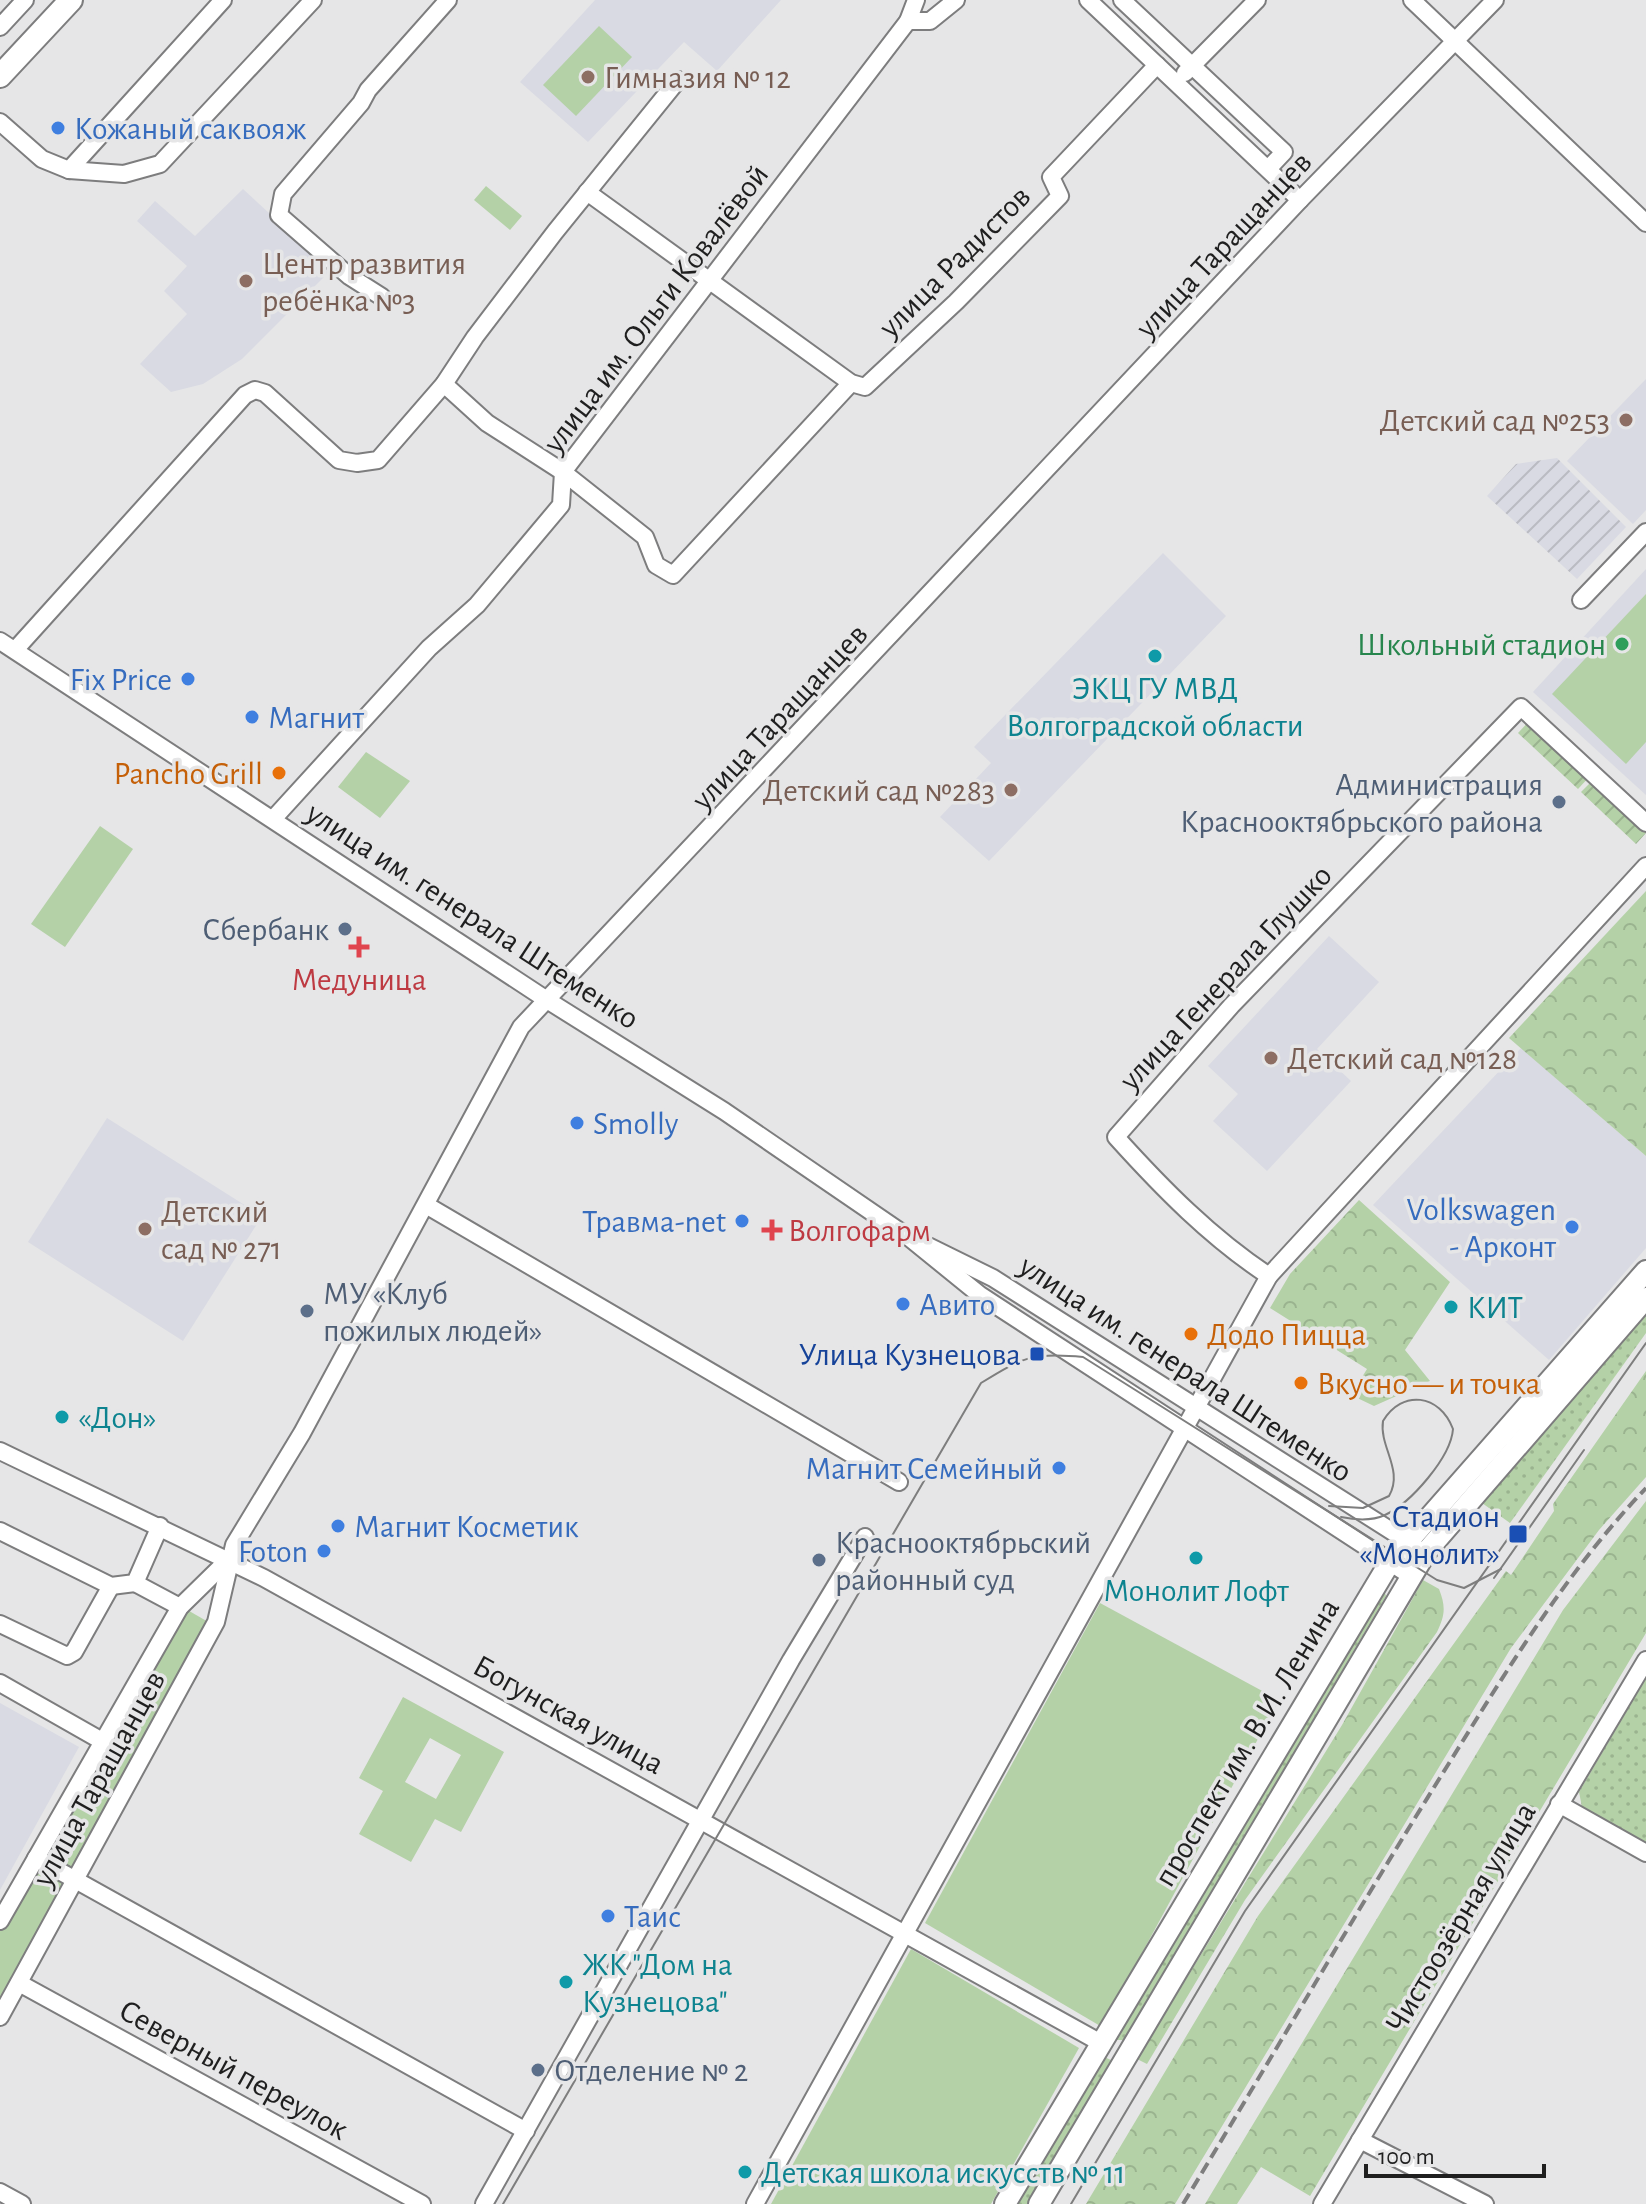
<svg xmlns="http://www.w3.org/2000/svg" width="1646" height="2204" viewBox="0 0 1646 2204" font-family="'Alegreya Sans',sans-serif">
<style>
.built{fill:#d9dae3}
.industrial{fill:url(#industrial-furrows)}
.grass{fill:url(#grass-dots)}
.forest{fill:url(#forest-crowns)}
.park{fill:#b4d1a7;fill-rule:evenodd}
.garden{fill:url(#garden-furrows)}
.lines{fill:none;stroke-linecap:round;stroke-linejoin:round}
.minor-casing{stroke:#7d7d7e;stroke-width:20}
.major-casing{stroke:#7d7d7e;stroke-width:24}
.highway-casing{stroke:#7d7d7e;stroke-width:26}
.minor{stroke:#fff;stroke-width:16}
.major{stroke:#fff;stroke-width:20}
.highway{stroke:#fff;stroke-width:22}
.tram{stroke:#7e7e7e;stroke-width:2}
.rail{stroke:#7e7e7e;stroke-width:4;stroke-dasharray:12 6;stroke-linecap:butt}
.education-dot{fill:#8d6e63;stroke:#e6e6e7;stroke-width:3}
.shop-dot{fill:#3f7fe0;stroke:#e6e6e7;stroke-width:3}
.leisure-dot{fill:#2e9e5b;stroke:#e6e6e7;stroke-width:3}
.culture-dot{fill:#0f9aa8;stroke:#e6e6e7;stroke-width:3}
.food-dot{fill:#e8710a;stroke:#e6e6e7;stroke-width:3}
.service-dot{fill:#5c6f8a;stroke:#e6e6e7;stroke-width:3}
.health-dot{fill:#e0444e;stroke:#e6e6e7;stroke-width:3}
.transit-dot{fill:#1a4fb4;stroke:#e6e6e7;stroke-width:3}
.labels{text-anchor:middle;stroke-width:7;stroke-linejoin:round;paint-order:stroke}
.education-label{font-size:32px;fill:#785e54;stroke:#e6e6e7;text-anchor:start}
.shop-label{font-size:32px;fill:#366cbe;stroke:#e6e6e7;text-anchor:start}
.street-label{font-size:32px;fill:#1f1f1f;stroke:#e6e6e7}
.leisure-label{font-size:32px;fill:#27864d;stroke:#e6e6e7;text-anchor:end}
.culture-label{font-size:32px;fill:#0d838f;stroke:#e6e6e7;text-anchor:start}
.food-label{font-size:32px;fill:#c56008;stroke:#e6e6e7;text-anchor:start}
.service-label{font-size:32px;fill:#4e5e75;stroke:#e6e6e7;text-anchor:start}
.health-label{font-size:32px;fill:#be3a42;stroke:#e6e6e7}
.transit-label{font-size:32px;fill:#164399;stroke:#e6e6e7;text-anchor:end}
</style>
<defs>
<pattern id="industrial-furrows" width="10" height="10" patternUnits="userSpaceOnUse" patternTransform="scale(2)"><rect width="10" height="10" fill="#d9dae3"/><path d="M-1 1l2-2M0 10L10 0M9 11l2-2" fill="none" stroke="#babbc2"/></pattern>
<pattern id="grass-dots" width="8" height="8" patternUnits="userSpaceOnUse" patternTransform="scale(2)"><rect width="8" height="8" fill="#b4d1a7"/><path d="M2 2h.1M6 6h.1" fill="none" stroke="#9ab38f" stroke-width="1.8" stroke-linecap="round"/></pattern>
<pattern id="forest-crowns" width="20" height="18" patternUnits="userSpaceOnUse" patternTransform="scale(2)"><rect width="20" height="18" fill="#b4d1a7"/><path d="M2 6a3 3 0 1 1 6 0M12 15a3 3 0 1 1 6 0" fill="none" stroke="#9ab38f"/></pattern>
<pattern id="garden-furrows" width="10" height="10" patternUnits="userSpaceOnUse" patternTransform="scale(2)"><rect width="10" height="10" fill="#b4d1a7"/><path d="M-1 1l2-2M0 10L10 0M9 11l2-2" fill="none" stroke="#9ab38f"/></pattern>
</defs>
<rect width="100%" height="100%" fill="#e6e6e7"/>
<g class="built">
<polygon points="595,0 781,0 717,71 684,42 588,142 520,82"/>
<polygon points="243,189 331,270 242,359 203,384 171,392 140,364 187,314 164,291 187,266 137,221 155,201 195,236"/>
<polygon points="1646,379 1646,510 1633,524 1567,461"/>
<polygon points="1163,553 1226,616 989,861 940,817 991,763 974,747"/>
<polygon points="1646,569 1646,795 1533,692"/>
<polygon points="1329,936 1379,982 1317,1049 1351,1081 1267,1171 1213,1121 1238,1094 1208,1066"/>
<polygon points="1521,1048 1646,1156 1646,1248 1549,1360 1373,1205"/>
<polygon points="107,1118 262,1216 183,1341 28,1242"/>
<polygon points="0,1703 79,1747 0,1890"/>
</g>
<polygon class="industrial" points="1557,458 1626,527 1577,579 1487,496 1516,464"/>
<g class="grass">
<polygon points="1646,1312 1646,1333 1510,1523 1482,1503"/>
<polygon points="1451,1547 1485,1555 1483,1564 1470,1565 1446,1557"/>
<polygon points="1384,1590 1386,1596 1124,2040 1116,2040 1114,2036"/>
<polygon points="1646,1678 1646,1852 1584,1817 1579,1792"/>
<polygon points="1102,2056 1111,2060 1027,2204 1015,2204"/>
</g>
<g class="forest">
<polygon points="1646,891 1646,1156 1509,1038"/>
<polygon points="1359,1200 1450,1282 1405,1350 1430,1381 1374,1406 1351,1395 1367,1369 1270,1308 1290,1274"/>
<polygon points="1646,1371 1646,1477 1599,1530 1511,1648 1175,2204 1086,2204 1258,1916 1506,1571 1511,1575 1554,1511 1553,1504"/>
<polygon points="1646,1501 1646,1633 1310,2196 1261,2167 1237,2204 1205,2204 1563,1610"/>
<path d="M 1423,1580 L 1439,1589 C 1446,1607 1445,1615 1437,1632 L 1245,1900 L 1147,2064 L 1137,2059 L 1342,1725 Z"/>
</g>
<g class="park">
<polygon points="599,26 632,57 576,116 543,85"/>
<polygon points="486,186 522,216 510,230 474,200"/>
<polygon points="1646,594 1646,742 1626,764 1552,694"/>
<polygon points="366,752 410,781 380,818 338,787"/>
<polygon points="100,826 133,849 65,947 31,924"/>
<polygon points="1100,1603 1279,1700 1102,2027 925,1923"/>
<polygon points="184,1608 210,1623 74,1870 44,1853"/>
<path d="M 403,1697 L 504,1752 L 461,1832 L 435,1819 L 411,1862 L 359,1834 L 383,1791 L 359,1778 ZM 430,1738 L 461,1755 L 436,1799 L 405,1782 Z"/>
<polygon points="37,1866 65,1884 0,2002 0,1930"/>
<polygon points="911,1949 1079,2048 991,2204 771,2204"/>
</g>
<g class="garden">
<polygon points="1531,719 1591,775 1578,789 1518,733"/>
<polygon points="1595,778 1646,826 1646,833 1636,844 1581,792"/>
</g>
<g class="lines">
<g class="minor-casing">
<g id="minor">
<polyline points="1088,0 1300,200"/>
<polyline points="1122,0 1284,152 1268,169"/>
<polyline points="1412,0 1646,223"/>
<polyline points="908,21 930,21 956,0"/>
<polyline points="0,27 25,0"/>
<polyline points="1185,73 1257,0"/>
<polyline points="0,122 42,159 69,170 223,0"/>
<polyline points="69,170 124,174 160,164 313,0"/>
<polyline points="587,192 851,383 865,387 956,302 1060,196 1051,177 1157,65"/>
<polyline points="382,297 349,276 279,215 283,194 361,103 368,90 448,0"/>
<polyline points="444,384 487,423 563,472 645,537 656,565 673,575 851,383"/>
<polyline points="1581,600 1646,532"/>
<polyline points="0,641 547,1000 724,1111 911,1239 980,1295 1411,1576"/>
<polyline points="15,650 245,395 255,390 265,393 339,460 357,463 378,460 444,384 475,337 555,232 678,80"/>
<polyline points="274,818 429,648 477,605 561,505 563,472 908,21 916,0"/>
<polyline points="426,1205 899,1482"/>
<polyline points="928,1246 993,1278 1415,1546"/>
<path d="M 1269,1276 C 1211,1238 1162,1188 1116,1137 L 1232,1005 L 1521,707 L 1646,823"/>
<polyline points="0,1451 264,1578 1101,2043"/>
<polyline points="0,1531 111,1586 135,1583 160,1526"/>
<polyline points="135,1583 180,1607"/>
<polyline points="0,1624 67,1656 74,1652 111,1586"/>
<polyline points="0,1683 102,1741"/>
<polyline points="1559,1804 1646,1853"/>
<polyline points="36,1858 526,2131"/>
<polyline points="0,1921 180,1607 228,1560"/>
<polyline points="19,1983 422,2204"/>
<polyline points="0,2017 216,1622 234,1545 302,1433 521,1027 1300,200 1495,0"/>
<polyline points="1360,2140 1485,2204"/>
<polyline points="0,2192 22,2204"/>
<polyline points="484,2204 791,1660 865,1537"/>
<polyline points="755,2204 1269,1276 1646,866"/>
<polyline points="1322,2204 1646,1660"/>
</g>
</g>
<g class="major-casing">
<g id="major">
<polyline points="1005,2204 1390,1562 1646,1271"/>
<polyline points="1039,2204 1426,1552 1646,1298"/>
</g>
</g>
<g class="highway-casing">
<polyline id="highway" points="0,76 71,0"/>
</g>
<use href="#minor" class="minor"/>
<use href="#major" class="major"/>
<use href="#highway" class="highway"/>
<g class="tram">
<path d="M 1329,1506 L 1363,1508 L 1389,1496 C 1404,1470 1379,1447 1383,1421 C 1402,1389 1440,1394 1453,1429 C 1451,1457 1411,1503 1385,1515 C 1372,1521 1355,1520 1341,1517"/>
<polyline points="1494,1578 1584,1450"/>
<path d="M 503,2204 L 981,1383 C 1023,1357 1033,1352 1083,1357 L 1437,1580 L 1464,1588 L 1501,1569"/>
<polyline points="1071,2204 1245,1911 1646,1343"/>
</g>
<path class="rail" d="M 1183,2204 C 1271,2059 1356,1912 1446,1768 C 1507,1670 1566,1572 1646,1488"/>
</g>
<g class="education-dot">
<circle cx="588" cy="77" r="8"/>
<circle cx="246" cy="281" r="8"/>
<circle cx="1626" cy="420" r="8"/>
<circle cx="1011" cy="790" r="8"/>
<circle cx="1271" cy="1058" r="8"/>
<circle cx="145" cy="1229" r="8"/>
</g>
<g class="shop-dot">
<circle cx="58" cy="128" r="8"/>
<circle cx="188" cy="679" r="8"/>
<circle cx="252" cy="717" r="8"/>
<circle cx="577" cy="1123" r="8"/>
<circle cx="742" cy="1221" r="8"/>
<circle cx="1572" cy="1227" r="8"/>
<circle cx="903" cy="1304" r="8"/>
<circle cx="1059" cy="1468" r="8"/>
<circle cx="338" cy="1526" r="8"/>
<circle cx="324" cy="1551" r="8"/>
<circle cx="608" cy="1916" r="8"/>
</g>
<circle class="leisure-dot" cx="1622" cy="644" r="8"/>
<g class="culture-dot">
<circle cx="1155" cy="656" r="8"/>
<circle cx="1451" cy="1307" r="8"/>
<circle cx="62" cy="1417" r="8"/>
<circle cx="1196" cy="1558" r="8"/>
<circle cx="566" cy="1982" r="8"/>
<circle cx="745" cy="2172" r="8"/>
</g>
<g class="food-dot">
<circle cx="279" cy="773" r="8"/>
<circle cx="1191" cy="1334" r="8"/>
<circle cx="1301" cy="1383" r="8"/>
</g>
<g class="service-dot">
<circle cx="1559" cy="802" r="8"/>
<circle cx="345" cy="929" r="8"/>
<circle cx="307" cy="1311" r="8"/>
<circle cx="819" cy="1560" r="8"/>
<circle cx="538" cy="2070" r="8"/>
</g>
<g class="health-dot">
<path d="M355 935h8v8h8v8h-8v8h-8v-8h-8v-8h8z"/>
<path d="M768 1218h8v8h8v8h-8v8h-8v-8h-8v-8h8z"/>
</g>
<g class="transit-dot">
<rect x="1029" y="1346" width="16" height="16" rx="4"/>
<rect x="1508" y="1524" width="20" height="20" rx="4"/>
</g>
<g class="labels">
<g class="education-label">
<text x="604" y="88">Гимназия № 12</text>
<text x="262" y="274">Центр развития<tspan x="262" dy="37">ребёнка №3</tspan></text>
<text x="1610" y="431" text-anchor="end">Детский сад №253</text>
<text x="995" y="801" text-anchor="end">Детский сад №283</text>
<text x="1287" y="1069">Детский сад №128</text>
<text x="161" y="1222">Детский<tspan x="161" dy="37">сад № 271</tspan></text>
</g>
<g class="shop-label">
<text x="74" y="139">Кожаный саквояж</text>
<text x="172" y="690" text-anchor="end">Fix Price</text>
<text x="268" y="728">Магнит</text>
<text x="593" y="1134">Smolly</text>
<text x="1556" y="1220" text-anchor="end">Volkswagen<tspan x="1556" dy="37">- Арконт</tspan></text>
<text x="726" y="1232" text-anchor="end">Травма-net</text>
<text x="919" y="1315">Авито</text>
<text x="1043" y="1479" text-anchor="end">Магнит Семейный</text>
<text x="354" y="1537">Магнит Косметик</text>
<text x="308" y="1562" text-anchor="end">Foton</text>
<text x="624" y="1927">Таис</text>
</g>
<g class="street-label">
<text transform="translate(1223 244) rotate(-47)" y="11">улица Таращанцев</text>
<text transform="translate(954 261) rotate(-45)" y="11">улица Радистов</text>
<text transform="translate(655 308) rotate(-53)" y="11">улица им. Ольги Ковалёвой</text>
<text transform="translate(779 716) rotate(-47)" y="11">улица Таращанцев</text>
<text transform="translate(473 915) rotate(33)" y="11">улица им. генерала Штеменко</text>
<text transform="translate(1225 977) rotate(-47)" y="11">улица Генерала Глушко</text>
<text transform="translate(1186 1368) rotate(33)" y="11">улица им. генерала Штеменко</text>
<text transform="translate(569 1714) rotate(29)" y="11">Богунская улица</text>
<text transform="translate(1246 1742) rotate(-59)" y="11">проспект им. В.И. Ленина</text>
<text transform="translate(98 1778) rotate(-61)" y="11">улица Таращанцев</text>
<text transform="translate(1460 1917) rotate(-59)" y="11">Чистоозёрная улица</text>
<text transform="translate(234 2069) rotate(29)" y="11">Северный переулок</text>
</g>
<g class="leisure-label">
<text x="1606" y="655">Школьный стадион</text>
</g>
<g class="culture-label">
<text x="1155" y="699" text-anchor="middle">ЭКЦ ГУ МВД<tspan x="1155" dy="37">Волгоградской области</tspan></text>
<text x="1467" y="1318">КИТ</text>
<text x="78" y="1428">«Дон»</text>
<text x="1196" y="1601" text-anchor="middle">Монолит Лофт</text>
<text x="582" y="1975">ЖК "Дом на<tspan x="582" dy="37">Кузнецова"</tspan></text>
<text x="761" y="2183">Детская школа искусств № 11</text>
</g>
<g class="food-label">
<text x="263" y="784" text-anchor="end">Pancho Grill</text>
<text x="1207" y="1345">Додо Пицца</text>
<text x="1317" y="1394">Вкусно — и точка</text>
</g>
<g class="service-label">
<text x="1543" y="795" text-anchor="end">Администрация<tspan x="1543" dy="37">Краснооктябрьского района</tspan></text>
<text x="329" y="940" text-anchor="end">Сбербанк</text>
<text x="323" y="1304">МУ «Клуб<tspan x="323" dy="37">пожилых людей»</tspan></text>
<text x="835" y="1553">Краснооктябрьский<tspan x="835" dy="37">районный суд</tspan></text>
<text x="554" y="2081">Отделение № 2</text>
</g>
<g class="health-label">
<text x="359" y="990">Медуница</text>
<text x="788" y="1241" text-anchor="start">Волгофарм</text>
</g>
<g class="transit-label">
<text x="1021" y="1365">Улица Кузнецова</text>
<text x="1500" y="1527">Стадион<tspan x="1500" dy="37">«Монолит»</tspan></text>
</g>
</g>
<path d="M1366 2164v12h178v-12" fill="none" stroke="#1f1f1f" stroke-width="4"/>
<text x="1378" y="2164" font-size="24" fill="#1f1f1f" stroke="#e6e6e7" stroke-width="6" paint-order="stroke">100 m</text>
</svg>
